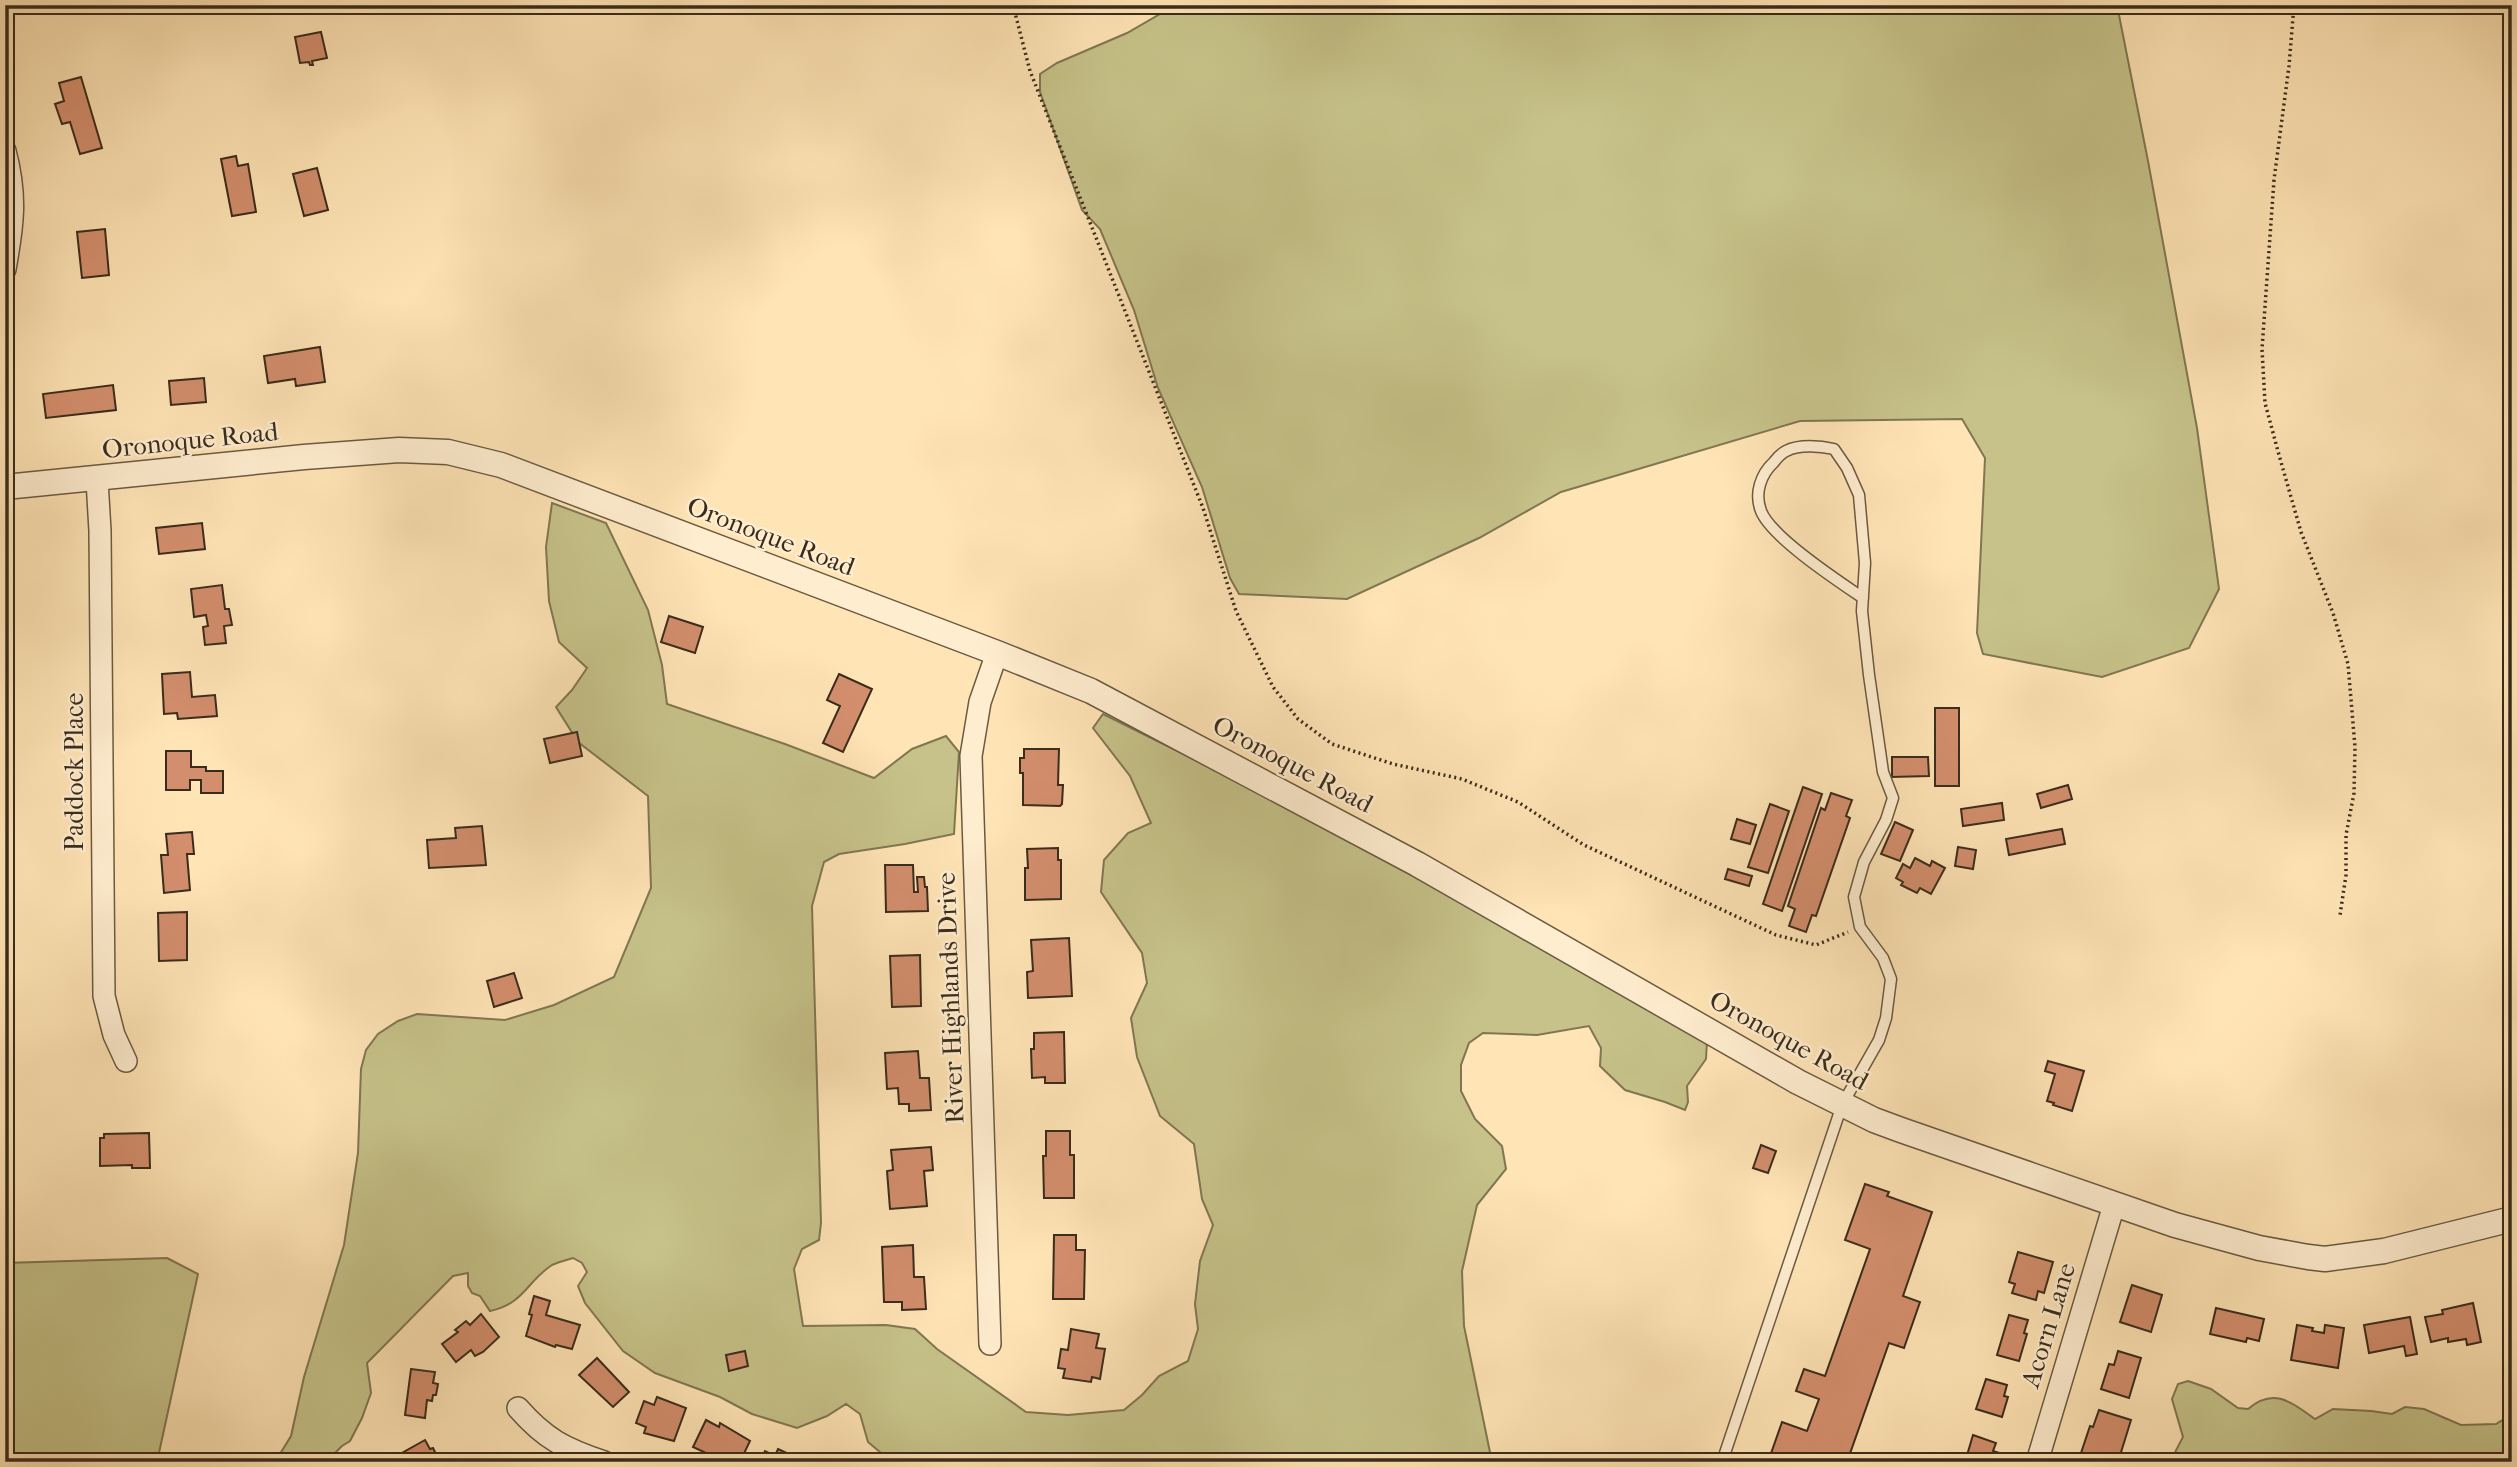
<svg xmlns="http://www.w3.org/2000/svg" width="2517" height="1467" viewBox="0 0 2517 1467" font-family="'IM FELL French Canon',serif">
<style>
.green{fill:#c6c289;stroke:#807752;stroke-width:2}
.building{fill:#d38e6d;stroke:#3a2c1c;stroke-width:2}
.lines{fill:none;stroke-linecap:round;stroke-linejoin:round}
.service-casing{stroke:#6b5a42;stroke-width:13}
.minor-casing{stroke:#6b5a42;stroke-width:24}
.tertiary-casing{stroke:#6b5a42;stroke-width:27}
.path{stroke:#3a2c1c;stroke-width:3.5;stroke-dasharray:2 3.5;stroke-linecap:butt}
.service{stroke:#ffedcf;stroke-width:10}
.minor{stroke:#ffedcf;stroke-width:21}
.tertiary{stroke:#ffedcf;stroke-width:24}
.labels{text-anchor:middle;stroke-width:5;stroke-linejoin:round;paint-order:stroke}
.street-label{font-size:26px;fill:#3a2c1c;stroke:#ffedcf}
</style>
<rect width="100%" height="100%" fill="#ffe4b5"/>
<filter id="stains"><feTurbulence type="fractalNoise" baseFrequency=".00286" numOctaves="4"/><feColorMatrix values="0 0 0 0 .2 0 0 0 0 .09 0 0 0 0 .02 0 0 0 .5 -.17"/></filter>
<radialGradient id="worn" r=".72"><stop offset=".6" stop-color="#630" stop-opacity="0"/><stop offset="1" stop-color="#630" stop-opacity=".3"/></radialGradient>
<g class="green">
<polygon points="1213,5 2117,5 2148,161 2197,428 2219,589 2189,648 2102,677 1983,654 1977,633 1985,458 1962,419 1800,421 1561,492 1479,538 1347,599 1239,594 1230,578 1202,487 1158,388 1134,310 1100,229 1082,210 1040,92 1040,74 1057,63 1127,33 1167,10"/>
<path d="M 552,503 L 606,523 L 648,610 L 662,665 L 667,704 L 785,744 L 874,778 L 912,749 L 946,736 L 959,752 L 954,834 L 905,844 L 839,854 L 824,862 L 812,906 L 821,1223 L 819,1240 L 802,1249 L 794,1269 L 803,1326 L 886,1325 L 915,1329 L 937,1349 L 1026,1412 L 1068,1415 L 1124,1410 L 1142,1395 L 1159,1376 L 1188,1361 L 1198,1329 L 1195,1304 L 1200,1261 L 1213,1225 L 1202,1199 L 1194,1144 L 1160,1116 L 1137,1057 L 1131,1018 L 1147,983 L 1142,953 L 1101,892 L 1104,860 L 1128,833 L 1151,823 L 1130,776 L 1093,728 L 1103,714 L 1290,807 L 1707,1041 L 1706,1059 L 1687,1086 L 1688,1102 L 1685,1110 L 1665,1102 L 1625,1090 L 1600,1066 L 1601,1048 L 1589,1026 L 1537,1035 L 1483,1033 L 1469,1043 L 1461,1065 L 1461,1091 L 1475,1119 L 1502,1146 L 1506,1169 L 1477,1205 L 1462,1271 L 1464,1326 L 1492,1462 L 882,1462 L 881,1453 L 868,1442 L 860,1414 L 846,1404 L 827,1416 L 797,1428 L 752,1414 L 720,1397 L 655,1373 L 623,1351 L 585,1303 L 578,1286 L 587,1272 L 582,1263 L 573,1258 C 566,1260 558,1262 552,1265 C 526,1282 525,1303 490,1311 L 480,1296 L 472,1293 L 468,1286 L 468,1273 L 453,1276 L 367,1363 L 371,1393 L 362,1418 L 350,1441 L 342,1446 L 326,1462 L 275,1462 L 291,1436 L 304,1377 L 344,1245 L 358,1153 L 361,1069 L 366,1050 L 378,1034 L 398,1021 L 417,1014 L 505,1020 L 554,1005 L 614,977 L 651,888 L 648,796 L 578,742 L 556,707 L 572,690 L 587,668 L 559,642 L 549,601 L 546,547 Z"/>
<polygon points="167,1258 198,1274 157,1462 5,1462 5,1263"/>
<path d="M 2188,1381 L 2211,1389 L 2238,1408 L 2248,1409 C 2274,1387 2291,1402 2315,1419 L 2333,1409 L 2371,1411 L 2392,1414 L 2405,1407 L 2424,1409 L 2461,1425 L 2496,1424 L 2512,1414 L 2512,1462 L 2170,1462 L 2183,1437 L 2172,1399 L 2178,1384 Z"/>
</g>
<g class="building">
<polygon points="321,32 327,58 312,61 313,65 310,65 309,62 300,63 295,37"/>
<polygon points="81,77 102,148 80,154 70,122 62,124 55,104 64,101 59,83"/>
<polygon points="236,156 238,166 248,164 256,212 232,216 221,159"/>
<polygon points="317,168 328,210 304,216 293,174"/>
<polygon points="105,229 109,275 82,278 77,232"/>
<polygon points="320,347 325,382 296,386 295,379 268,383 264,356"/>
<polygon points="204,378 206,402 171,405 169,381"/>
<polygon points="113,385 116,410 46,418 43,394"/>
<polygon points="202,523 205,549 159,554 156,528"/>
<polygon points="222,585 225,609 229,609 232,625 224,626 226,643 205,645 203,627 208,626 206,615 194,617 191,589"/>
<polygon points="669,616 703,627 695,653 661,642"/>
<polygon points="190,672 192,697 215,695 217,716 178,719 177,713 164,714 162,674"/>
<polygon points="839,674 872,689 843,752 823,743 840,706 827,700"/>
<rect x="1935" y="708" width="24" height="78"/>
<polygon points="577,732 582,756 550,763 544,739"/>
<polygon points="1024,749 1059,749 1058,785 1063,785 1062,804 1060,806 1023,805 1023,773 1020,773 1020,758 1024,758"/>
<polygon points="166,751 191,751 191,767 206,767 206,771 223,771 223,793 201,793 201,780 190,780 190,790 166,790"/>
<polygon points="1892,757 1928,757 1929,776 1892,777"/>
<polygon points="2068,785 2072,799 2041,808 2037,794"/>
<polygon points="1803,787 1822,794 1782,911 1763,904"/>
<polygon points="1831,793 1852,800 1846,816 1850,818 1816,916 1812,915 1806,932 1789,926 1795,909 1788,906 1821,808 1825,810"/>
<polygon points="2002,803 2004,820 1963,826 1961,809"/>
<polygon points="1770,804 1789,811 1768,873 1748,867"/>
<polygon points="1737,819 1756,825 1750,844 1731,839"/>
<polygon points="1895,822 1913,830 1900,861 1881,854"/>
<polygon points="482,826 486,865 429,868 427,840 456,838 455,828"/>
<polygon points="2062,829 2065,844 2009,855 2006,839"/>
<polygon points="192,832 194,854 187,854 190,890 164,893 161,855 168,855 166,834"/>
<polygon points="1958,847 1976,850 1973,869 1955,866"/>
<polygon points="1058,848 1058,860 1061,860 1061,899 1025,900 1025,868 1028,868 1027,849"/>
<polygon points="1915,858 1930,866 1932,861 1945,868 1931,894 1920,888 1917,893 1901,885 1903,882 1896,878 1903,864 1910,868"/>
<polygon points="885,865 913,865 914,892 918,892 917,877 924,877 925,887 927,887 928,911 886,912"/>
<polygon points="1728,869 1752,876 1749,886 1725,879"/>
<polygon points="187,912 187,960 159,961 158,913"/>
<polygon points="1069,938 1072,996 1028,998 1027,972 1033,971 1031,940"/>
<polygon points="920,955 921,1006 892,1007 890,956"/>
<polygon points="514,973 522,998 494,1007 487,981"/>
<polygon points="1064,1032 1065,1083 1045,1083 1045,1077 1032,1078 1031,1049 1034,1049 1034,1033"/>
<polygon points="918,1051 920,1078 929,1078 931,1110 909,1111 909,1104 899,1104 898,1088 887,1089 885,1053"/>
<polygon points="2048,1061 2084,1071 2072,1111 2053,1105 2054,1103 2047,1101 2055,1074 2045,1071"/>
<polygon points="1046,1131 1070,1131 1070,1155 1074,1155 1074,1198 1044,1198 1043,1156 1046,1156"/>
<polygon points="149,1133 150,1168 132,1168 132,1165 100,1166 100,1138 104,1138 104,1134"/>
<polygon points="1761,1145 1776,1151 1768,1173 1753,1168"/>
<polygon points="931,1147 933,1170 924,1171 927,1206 890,1209 887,1171 893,1170 891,1150"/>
<polygon points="1865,1184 1889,1192 1887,1196 1932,1212 1903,1296 1920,1302 1904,1348 1889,1343 1847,1462 1768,1462 1782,1422 1807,1431 1819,1399 1796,1391 1804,1369 1825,1376 1870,1249 1845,1240"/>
<polygon points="1054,1235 1076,1235 1076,1250 1085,1250 1084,1299 1053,1299"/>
<polygon points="913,1245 914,1277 924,1277 926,1309 902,1310 902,1302 884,1302 882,1247"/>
<polygon points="2018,1252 2053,1262 2044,1293 2038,1291 2036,1300 2012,1293 2015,1284 2009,1282"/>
<polygon points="2132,1285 2162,1295 2151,1332 2120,1322"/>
<polygon points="534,1296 550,1301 546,1315 580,1325 572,1349 556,1345 555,1347 526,1336 532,1315 529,1314"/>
<polygon points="2473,1303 2481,1342 2467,1345 2466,1339 2448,1342 2448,1338 2431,1342 2425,1317 2443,1314 2442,1310"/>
<polygon points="2216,1308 2264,1319 2259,1341 2247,1338 2246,1342 2210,1334"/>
<polygon points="481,1314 499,1337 483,1352 475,1356 471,1350 456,1362 442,1344 458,1332 455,1330 466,1321 470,1325"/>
<polygon points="2009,1315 2028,1320 2024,1333 2027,1334 2019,1361 1997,1355"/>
<polygon points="2410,1317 2417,1354 2406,1356 2404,1346 2369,1353 2364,1325"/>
<polygon points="2297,1325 2313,1328 2312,1331 2324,1333 2325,1325 2344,1328 2338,1368 2291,1360"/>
<polygon points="1071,1329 1099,1334 1096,1348 1105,1349 1100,1379 1092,1377 1091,1382 1063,1378 1065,1369 1058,1368 1061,1349 1068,1350"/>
<polygon points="745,1351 748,1366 729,1371 726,1355"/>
<polygon points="2118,1351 2141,1358 2129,1398 2101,1389 2109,1364 2114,1365"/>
<polygon points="597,1358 629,1392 613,1407 579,1375"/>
<polygon points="411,1369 435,1372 433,1383 438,1384 436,1395 433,1395 432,1401 427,1400 425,1418 405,1415"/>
<polygon points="1986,1379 2007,1385 2004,1396 2008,1397 2002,1417 1976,1409"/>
<polygon points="657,1397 686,1408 674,1441 644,1433 646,1427 636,1423 644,1401 654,1405"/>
<polygon points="2099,1410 2131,1420 2118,1462 2098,1462 2080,1456 2090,1426 2093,1427"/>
<polygon points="706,1420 719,1427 720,1423 750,1441 740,1462 724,1454 721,1460 693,1447"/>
<polygon points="1973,1435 1996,1443 1993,1451 1999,1453 1996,1462 1965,1462"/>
<polygon points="425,1440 430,1449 433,1448 440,1462 406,1462 402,1453"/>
<polygon points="778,1449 806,1462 760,1462 765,1451 775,1456"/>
</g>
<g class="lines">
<g class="service-casing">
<path id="service" d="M 1722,1462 L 1842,1105 L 1879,1040 L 1886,1018 L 1891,979 L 1883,958 L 1860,927 L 1854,897 L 1864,862 L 1886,820 L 1893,798 L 1883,772 L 1869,675 L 1862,611 L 1865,563 L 1859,495 L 1847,468 L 1834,449 C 1821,446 1799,444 1786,451 C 1782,453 1777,458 1774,462 C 1761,474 1754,493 1761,511 C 1771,537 1838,581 1863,598"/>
</g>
<g class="minor-casing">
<g id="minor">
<path d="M 5,151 C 17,196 13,225 5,269"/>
<polyline points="97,480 100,531 104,996 114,1035 126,1061"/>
<polyline points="990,1344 971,756 980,702 997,653"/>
<path d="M 518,1408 C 545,1439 565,1449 604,1462"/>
<polyline points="2037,1462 2114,1205"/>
</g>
</g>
<g class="tertiary-casing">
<polyline id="tertiary" points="5,487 304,457 399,450 448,452 501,465 997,653 1091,691 1417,864 1798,1082 1874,1120 1901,1130 2175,1225 2259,1248 2308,1257 2325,1259 2384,1251 2512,1219"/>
</g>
<g class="path">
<polyline points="1013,5 1030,71 1203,508 1236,611 1273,687 1298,719 1332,744 1393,764 1462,779 1518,802 1584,845 1776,935 1816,945 1848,932"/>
<polyline points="2294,5 2289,66 2274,180 2262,349 2265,403 2279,455 2301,532 2333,613 2348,664 2355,747 2354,793 2346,835 2346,875 2340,915"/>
</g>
<use href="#service" class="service"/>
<use href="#minor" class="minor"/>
<use href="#tertiary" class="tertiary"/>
</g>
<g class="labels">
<g class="street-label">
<text transform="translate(190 440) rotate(-6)" y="9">Oronoque Road</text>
<text transform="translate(771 536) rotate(21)" y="9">Oronoque Road</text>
<text transform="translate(1293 764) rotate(28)" y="9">Oronoque Road</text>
<text transform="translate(74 772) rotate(-90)" y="9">Paddock Place</text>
<text transform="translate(950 998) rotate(-92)" y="9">River Highlands Drive</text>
<text transform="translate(1789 1040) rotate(29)" y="9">Oronoque Road</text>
<text transform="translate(2048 1325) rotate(-73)" y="9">Acorn Lane</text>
</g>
</g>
<rect width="2517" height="1467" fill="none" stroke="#ffe4b5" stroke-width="28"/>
<rect x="7" y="7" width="2503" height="1453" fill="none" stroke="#3a2c1c" stroke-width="3.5"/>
<rect x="14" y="14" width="2489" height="1439" fill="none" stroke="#3a2c1c" stroke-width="2"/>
<rect width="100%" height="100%" filter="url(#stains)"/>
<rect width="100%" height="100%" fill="url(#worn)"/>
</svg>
